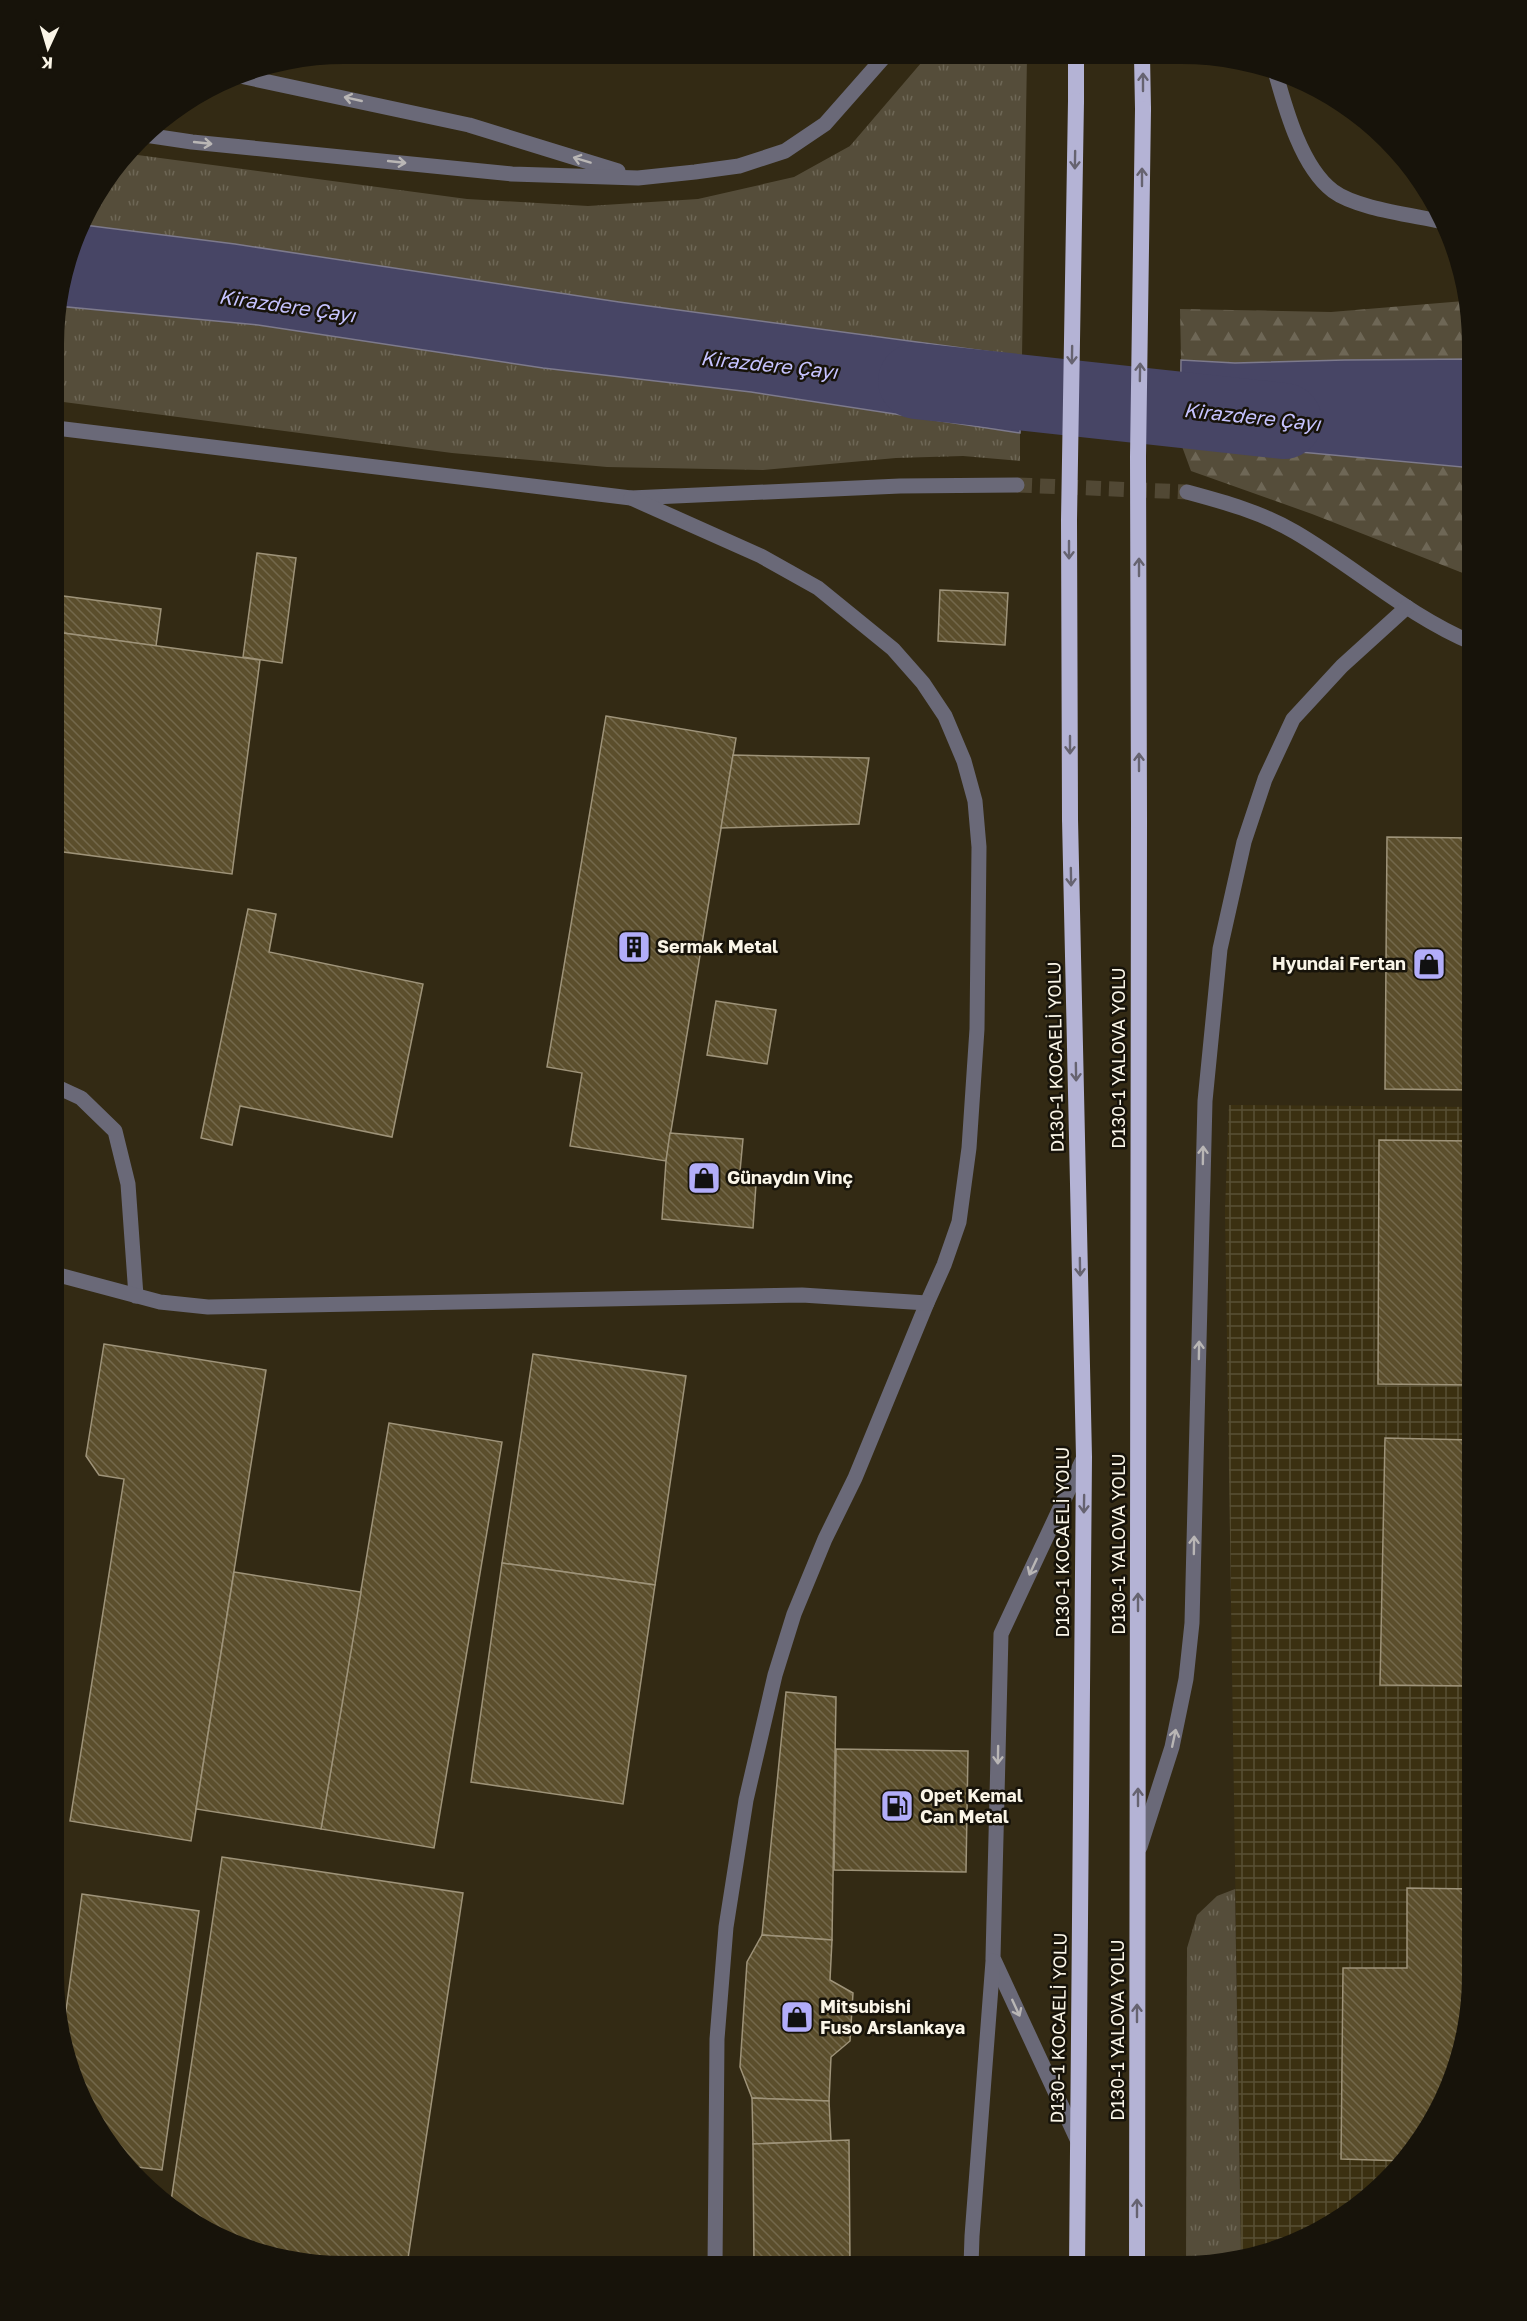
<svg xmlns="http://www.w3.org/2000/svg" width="1527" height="2321" viewBox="0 0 1527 2321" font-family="'Golos Text',sans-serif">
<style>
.industrial{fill:url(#industrial-grid)}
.grass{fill:url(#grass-tufts)}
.forest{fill:url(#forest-firs)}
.water{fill:#474565;stroke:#7d7a8c;stroke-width:1.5}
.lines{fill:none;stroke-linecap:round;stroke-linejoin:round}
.river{stroke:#474565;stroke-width:76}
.building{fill:url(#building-back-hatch);stroke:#9e9379;stroke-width:1.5}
.minor-tunnel{stroke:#514834;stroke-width:15;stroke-dasharray:15 8;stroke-linecap:butt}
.service{stroke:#6a6978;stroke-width:15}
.minor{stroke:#6a6978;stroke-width:15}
.trunk{stroke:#b4b3d5;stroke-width:16}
.trunk-bridge{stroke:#b4b3d5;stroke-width:16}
.oneway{stroke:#666370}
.oneway2{stroke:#b9b6b5}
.labels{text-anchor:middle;stroke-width:5;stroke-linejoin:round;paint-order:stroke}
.poi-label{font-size:18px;font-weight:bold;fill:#faf5e7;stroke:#17130a;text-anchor:start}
.street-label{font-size:18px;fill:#faf5e7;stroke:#17130a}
.water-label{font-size:20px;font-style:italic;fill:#c6c3ff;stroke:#17130a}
</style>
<defs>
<pattern id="industrial-grid" width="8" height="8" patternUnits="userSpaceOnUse" patternTransform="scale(1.5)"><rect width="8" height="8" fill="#3b3011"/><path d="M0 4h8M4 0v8" fill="none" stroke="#584f34"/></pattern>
<pattern id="grass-tufts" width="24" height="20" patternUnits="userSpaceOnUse" patternTransform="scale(1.5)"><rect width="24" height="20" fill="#554d3a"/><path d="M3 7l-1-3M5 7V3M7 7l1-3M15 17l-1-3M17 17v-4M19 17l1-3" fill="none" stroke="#6e6756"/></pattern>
<pattern id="forest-firs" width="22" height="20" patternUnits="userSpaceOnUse" patternTransform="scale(1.5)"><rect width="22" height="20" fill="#554d3a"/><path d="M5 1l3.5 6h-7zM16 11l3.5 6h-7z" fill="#6e6756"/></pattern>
<pattern id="building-back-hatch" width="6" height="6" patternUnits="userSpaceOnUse" patternTransform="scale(1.5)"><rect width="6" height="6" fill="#5b4e2c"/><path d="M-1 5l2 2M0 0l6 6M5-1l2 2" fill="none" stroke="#73684b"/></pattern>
</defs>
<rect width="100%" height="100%" fill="#332a14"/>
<polygon class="industrial" points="1229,1105 1473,1107 1472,1996 1457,2070 1413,2153 1360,2207 1294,2245 1241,2255 1225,1210"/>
<g class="grass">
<polygon points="927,56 1027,56 1022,356 619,302 235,244 84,225 93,199 130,154 467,199 588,206 698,199 794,177 850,146"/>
<polygon points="57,306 258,325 543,368 751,392 1020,433 1020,461 963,456 896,458 763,470 607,467 452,453 56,401"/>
<polygon points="1235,1889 1241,2255 1186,2266 1187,1948 1197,1915 1217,1896"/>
</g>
<g class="forest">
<polygon points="1464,301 1473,344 1473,359 1345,360 1235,363 1181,360 1180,309 1331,312"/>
<polygon points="1180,441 1473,468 1473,577 1312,514 1191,471"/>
</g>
<g class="water">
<polygon points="84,225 235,244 619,302 1022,356 1020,433 751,392 543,368 258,325 57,306"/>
<polygon points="1473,359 1473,468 1180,441 1181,360 1235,363 1345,360"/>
</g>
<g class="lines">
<polyline class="river" points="916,381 1284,421"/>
</g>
<g class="building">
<polygon points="257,553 296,558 282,663 243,657"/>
<polygon points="940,590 1008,593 1005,645 938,641"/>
<polygon points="56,595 161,609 156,646 56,632"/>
<polygon points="56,632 260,660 232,874 56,851"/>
<polygon points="606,716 736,738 666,1161 570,1146 582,1073 547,1067"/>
<polygon points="733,755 869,758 859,824 721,828"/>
<polygon points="1387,837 1473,838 1473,1090 1385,1089"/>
<polygon points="248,909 276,914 269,952 423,984 392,1137 240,1106 232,1145 201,1138"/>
<polygon points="716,1001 776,1010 767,1064 707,1055"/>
<polygon points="670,1133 743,1139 739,1182 756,1184 753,1228 662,1219 666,1161"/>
<polygon points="1379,1140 1473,1141 1473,1385 1378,1384"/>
<polygon points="104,1344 266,1370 191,1841 70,1821 124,1479 99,1475 86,1456"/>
<polygon points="533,1354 686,1376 655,1585 502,1563"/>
<polygon points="389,1423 502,1442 434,1848 321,1829"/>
<polygon points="1385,1438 1473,1440 1472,1686 1380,1685"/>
<polygon points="502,1563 655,1585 623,1804 471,1782"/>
<polygon points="234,1572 361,1592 321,1829 196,1809"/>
<polygon points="786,1692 836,1697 832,1940 762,1935"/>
<polygon points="836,1749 968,1751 966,1872 834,1870"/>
<polygon points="222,1857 463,1893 407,2265 307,2265 233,2245 170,2208"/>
<polygon points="1407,1888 1472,1889 1472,1996 1457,2070 1413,2153 1406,2161 1341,2159 1343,1968 1407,1968"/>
<polygon points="82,1894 199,1911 162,2170 137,2167 136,2175 114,2154 76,2088 64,2025"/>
<polygon points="762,1935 832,1940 830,1980 853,1993 850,2041 831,2057 829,2101 752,2098 740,2067 747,1962"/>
<polygon points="752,2098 829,2101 831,2141 753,2144"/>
<polygon points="849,2140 850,2266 754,2266 753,2144"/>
</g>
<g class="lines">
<polyline class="minor-tunnel" points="1017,485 1187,492"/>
<g class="service">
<polyline points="55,1086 81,1098 115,1131 128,1184 136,1296"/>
<polyline points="1077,2139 993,1958 1001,1634 1084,1457"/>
<polyline points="971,2266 972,2236 993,1961"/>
</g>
<g class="minor">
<path d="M 1275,71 C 1285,107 1301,167 1333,191 C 1357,209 1414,215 1444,222"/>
<polyline points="240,76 469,125 618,171"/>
<polyline points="145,135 192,142 512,174 638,178 695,172 739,166 785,151 825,124 885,56"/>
<polyline points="56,428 631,498 900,486 1017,485"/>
<path d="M 1187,492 C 1224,502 1261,512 1295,532 C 1355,567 1408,616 1473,643"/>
<polyline points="631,498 761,556 818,588 893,649 923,683 945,716 964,761 975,801 979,847 977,1029 969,1148 959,1222 944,1265 927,1303 855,1478 825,1539 794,1614 775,1675 746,1800 726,1927 717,2039 715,2266"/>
<polyline points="55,1274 160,1302 208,1307 802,1295 927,1303"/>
<polyline points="1140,1847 1172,1747 1186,1679 1192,1623 1205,1101 1220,949 1244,842 1265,779 1293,719 1342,666 1407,607"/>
</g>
<g class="trunk">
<polyline points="1076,56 1076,101"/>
<polyline points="1142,56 1143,109"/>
<polyline points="1070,819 1084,1457 1077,2267"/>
<polyline points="1137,2267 1139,821"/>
</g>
<g class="trunk-bridge">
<polyline points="1070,819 1069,520 1076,101"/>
<polyline points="1139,821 1138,457 1143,109"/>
</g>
</g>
<defs><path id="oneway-shaft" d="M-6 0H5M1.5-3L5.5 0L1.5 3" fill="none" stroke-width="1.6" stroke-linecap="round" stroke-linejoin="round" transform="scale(1.5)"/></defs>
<g class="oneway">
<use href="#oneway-shaft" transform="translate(1143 82) rotate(-90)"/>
<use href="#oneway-shaft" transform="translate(1075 160) rotate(91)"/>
<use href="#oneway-shaft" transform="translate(1142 177) rotate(-90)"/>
<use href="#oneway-shaft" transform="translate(1072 355) rotate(91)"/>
<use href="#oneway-shaft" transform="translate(1140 372) rotate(-89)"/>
<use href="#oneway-shaft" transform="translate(1069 550) rotate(90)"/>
<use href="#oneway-shaft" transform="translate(1139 567) rotate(-90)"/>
<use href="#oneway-shaft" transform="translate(1070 745) rotate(90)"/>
<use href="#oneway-shaft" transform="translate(1139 762) rotate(-90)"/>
<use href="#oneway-shaft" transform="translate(1071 877) rotate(89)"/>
<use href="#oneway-shaft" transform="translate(1076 1072) rotate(89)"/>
<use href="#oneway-shaft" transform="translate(1080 1267) rotate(89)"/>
<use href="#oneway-shaft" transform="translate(1084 1504) rotate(91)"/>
<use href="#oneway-shaft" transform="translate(1138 1602) rotate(-90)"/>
<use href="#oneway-shaft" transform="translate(1138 1797) rotate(-90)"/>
<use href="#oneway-shaft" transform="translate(1137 2013) rotate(-90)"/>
<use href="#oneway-shaft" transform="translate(1137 2208) rotate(-90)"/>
</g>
<g class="oneway2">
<use href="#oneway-shaft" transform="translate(353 99) rotate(-167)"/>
<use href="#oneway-shaft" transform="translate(203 143) rotate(6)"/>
<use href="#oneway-shaft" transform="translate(582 160) rotate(-163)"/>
<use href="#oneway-shaft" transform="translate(397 162) rotate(6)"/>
<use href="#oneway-shaft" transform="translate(1203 1155) rotate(-89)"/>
<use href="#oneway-shaft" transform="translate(1199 1350) rotate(-89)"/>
<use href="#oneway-shaft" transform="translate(1194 1545) rotate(-89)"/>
<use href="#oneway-shaft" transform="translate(1033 1567) rotate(115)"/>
<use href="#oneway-shaft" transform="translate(1174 1738) rotate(-78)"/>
<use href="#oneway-shaft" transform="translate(998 1755) rotate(91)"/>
<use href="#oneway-shaft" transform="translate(1016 2008) rotate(65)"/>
</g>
<defs>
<g id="building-square" transform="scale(1.725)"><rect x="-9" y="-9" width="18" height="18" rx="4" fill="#b2adf9" stroke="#17130a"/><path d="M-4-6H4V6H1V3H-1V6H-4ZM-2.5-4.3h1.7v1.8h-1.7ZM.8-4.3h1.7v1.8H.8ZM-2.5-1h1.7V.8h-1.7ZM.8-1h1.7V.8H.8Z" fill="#111"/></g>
<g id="shop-square" transform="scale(1.725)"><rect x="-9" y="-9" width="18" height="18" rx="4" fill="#b2adf9" stroke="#17130a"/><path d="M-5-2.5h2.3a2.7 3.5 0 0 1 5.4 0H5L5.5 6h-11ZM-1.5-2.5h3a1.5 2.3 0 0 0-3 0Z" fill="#111"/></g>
<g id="fuel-square" transform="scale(1.725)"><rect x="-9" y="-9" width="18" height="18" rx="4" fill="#b2adf9" stroke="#17130a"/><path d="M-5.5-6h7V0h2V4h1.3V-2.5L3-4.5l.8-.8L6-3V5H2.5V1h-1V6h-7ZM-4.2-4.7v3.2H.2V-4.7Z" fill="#111"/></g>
</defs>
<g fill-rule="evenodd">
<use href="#building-square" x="634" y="947"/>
<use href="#shop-square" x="1429" y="964"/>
<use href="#shop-square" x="704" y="1178"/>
<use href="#fuel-square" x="897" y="1806"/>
<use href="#shop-square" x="797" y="2017"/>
</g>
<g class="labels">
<g class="poi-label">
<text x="657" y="953">Sermak Metal</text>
<text x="1406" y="970" text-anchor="end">Hyundai Fertan</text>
<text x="727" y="1184">Günaydın Vinç</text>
<text x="920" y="1802">Opet Kemal<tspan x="920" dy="21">Can Metal</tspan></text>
<text x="820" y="2013">Mitsubishi<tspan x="820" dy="21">Fuso Arslankaya</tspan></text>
</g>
<g class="street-label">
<text transform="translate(1056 1057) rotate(-91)" y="6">D130-1 KOCAELİ YOLU</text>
<text transform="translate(1119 1058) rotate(-90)" y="6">D130-1 YALOVA YOLU</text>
<text transform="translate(1063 1542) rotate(-90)" y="6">D130-1 KOCAELİ YOLU</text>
<text transform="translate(1119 1544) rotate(-90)" y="6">D130-1 YALOVA YOLU</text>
<text transform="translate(1059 2028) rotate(-89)" y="6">D130-1 KOCAELİ YOLU</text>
<text transform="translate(1118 2030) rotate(-90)" y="6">D130-1 YALOVA YOLU</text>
</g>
<g class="water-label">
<text transform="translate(287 306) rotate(8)" y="7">Kirazdere Çayı</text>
<text transform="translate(769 365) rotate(6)" y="7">Kirazdere Çayı</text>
<text transform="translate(1252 417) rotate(6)" y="7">Kirazdere Çayı</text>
</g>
</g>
<path d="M0 0H1527V2321H0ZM344 64H1182A280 280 0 0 1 1462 344V1976A280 280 0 0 1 1182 2256H344A280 280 0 0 1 64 1976V344A280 280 0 0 1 344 64Z" fill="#17130a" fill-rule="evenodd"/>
<g transform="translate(48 48) rotate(184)" stroke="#17130a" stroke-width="4.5" paint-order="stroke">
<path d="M0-4.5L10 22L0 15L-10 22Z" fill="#faf5e7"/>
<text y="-9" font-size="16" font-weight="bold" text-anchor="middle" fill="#faf5e7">K</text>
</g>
</svg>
